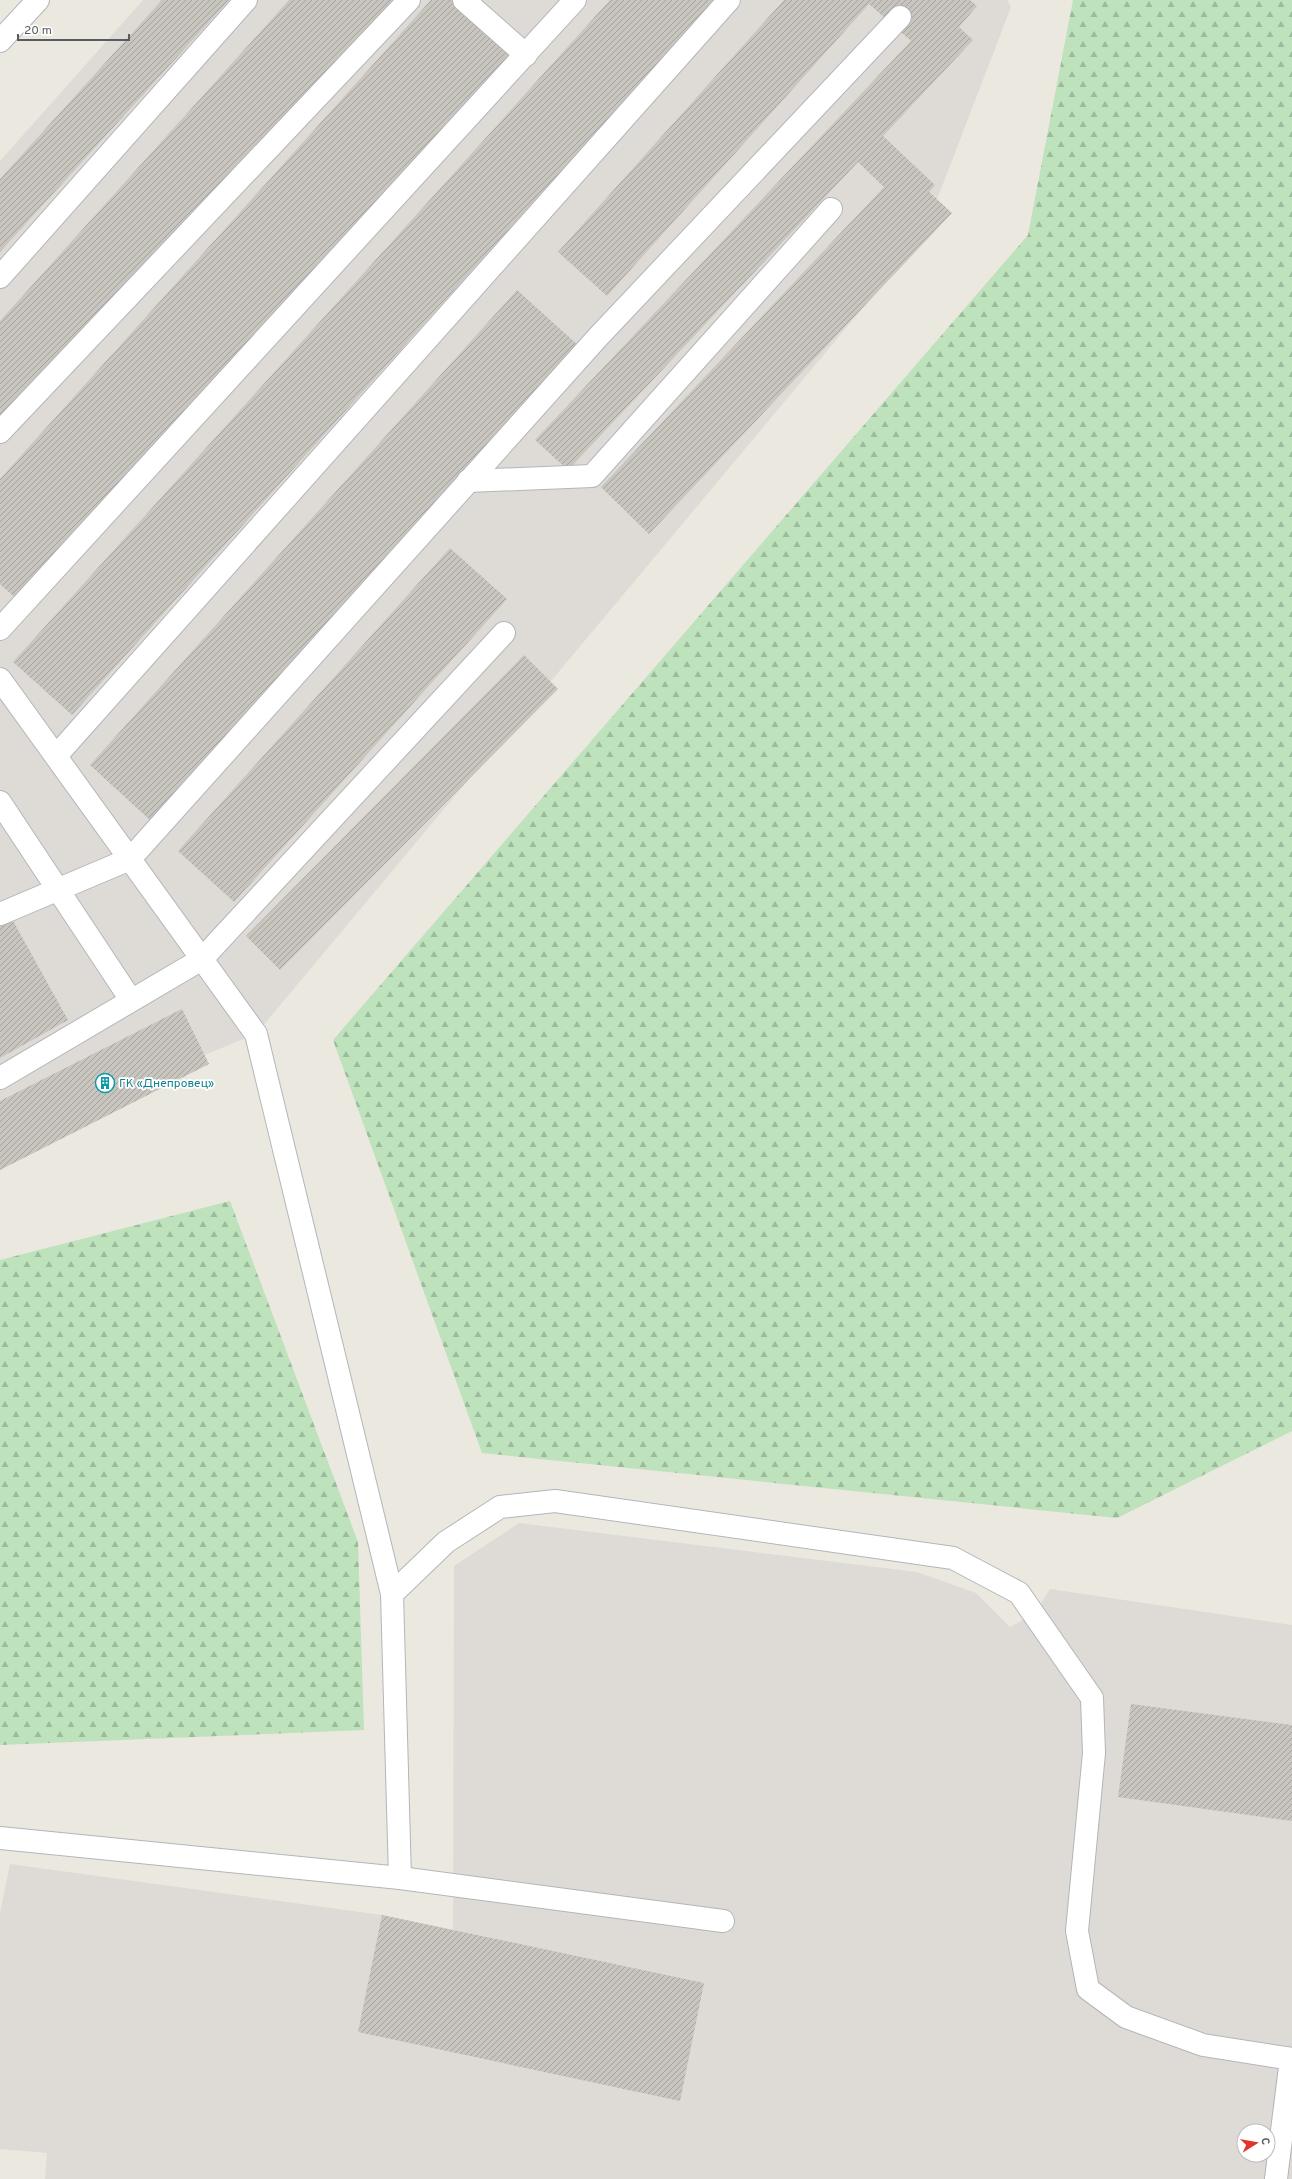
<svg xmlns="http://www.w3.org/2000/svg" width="1292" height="2179" viewBox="0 0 1292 2179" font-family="Overpass,sans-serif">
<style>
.industrial{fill:#dedbd7;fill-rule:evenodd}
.forest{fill:url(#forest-firs)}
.building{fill:url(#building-hatch)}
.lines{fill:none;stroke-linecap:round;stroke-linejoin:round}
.minor-casing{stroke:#b2b6ba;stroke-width:24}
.minor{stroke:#fff;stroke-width:22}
.labels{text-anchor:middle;stroke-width:3.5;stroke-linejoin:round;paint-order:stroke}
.culture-label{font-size:12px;fill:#0d838f;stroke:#fff;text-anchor:start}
</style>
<defs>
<pattern id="forest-firs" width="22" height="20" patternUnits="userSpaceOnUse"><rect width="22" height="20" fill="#bde2bc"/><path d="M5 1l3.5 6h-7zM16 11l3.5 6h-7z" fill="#9cba9c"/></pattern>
<pattern id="building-hatch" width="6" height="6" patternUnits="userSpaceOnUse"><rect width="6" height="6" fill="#c8c4be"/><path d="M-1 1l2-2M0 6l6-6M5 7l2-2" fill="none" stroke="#a5a29e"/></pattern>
</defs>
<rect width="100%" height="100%" fill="#ebe8df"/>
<g class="industrial">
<polygon points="143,0 1007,0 1011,7 923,236 256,1034 0,1138 0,161"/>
<path d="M 519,1523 L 917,1572 L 976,1593 L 1010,1627 L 1034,1614 L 1050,1589 L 1292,1625 L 1292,2179 L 45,2179 L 47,2153 L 0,2149 L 0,1913 L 10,1864 L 382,1915 L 453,1930 L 454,1566 ZM 1244,2131 L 1268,2131 L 1268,2155 L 1244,2155 Z"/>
</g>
<g class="forest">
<polygon points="1073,0 1292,0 1292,1431 1117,1518 482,1453 333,1040 1028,235"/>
<polygon points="230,1201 358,1542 364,1730 0,1745 0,1260"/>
</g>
<g class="building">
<polygon points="162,0 229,0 0,252 0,179"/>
<polygon points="289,0 397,0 0,441 0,321"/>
<polygon points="431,0 462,0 519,51 21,603 0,584 0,479"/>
<polygon points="610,0 715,0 72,715 13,662"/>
<polygon points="784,0 970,0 977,6 959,27 973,40 883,136 935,185 929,192 952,213 649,534 601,487 884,187 858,162 568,470 535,440 911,41 869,4 607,296 558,252"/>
<polygon points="517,290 580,347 152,822 90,765"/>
<polygon points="450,548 507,599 234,902 178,851"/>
<polygon points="524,655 558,689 280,970 246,936"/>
<polygon points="12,919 68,1020 0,1058 0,926"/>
<polygon points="182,1009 209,1064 0,1170 0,1101"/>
<polygon points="1131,1704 1292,1725 1292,1821 1118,1797"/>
<polygon points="382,1915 704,1983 680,2101 358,2032"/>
</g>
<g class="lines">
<g class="minor-casing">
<g id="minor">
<polyline points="464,0 526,55"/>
<polyline points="0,41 38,0"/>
<polyline points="0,277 246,0"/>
<polyline points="0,432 409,0"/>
<polyline points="468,481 592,476 831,209"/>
<polyline points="0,629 575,0"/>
<polyline points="0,679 256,1034 392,1594"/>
<polyline points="56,756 729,0"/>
<polyline points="0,802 131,1000"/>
<polyline points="0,914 130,859 598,337 900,17"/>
<polyline points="0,1078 202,959 504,633"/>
<polyline points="0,1838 400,1878 723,1921"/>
<polyline points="400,1878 392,1594 446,1542 500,1507 555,1501 953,1558 1019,1593 1092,1698 1094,1753 1077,1931 1088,1989 1126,2017 1203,2045 1292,2059"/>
<polyline points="1276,2179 1291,2059"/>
</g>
</g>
<use href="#minor" class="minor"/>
</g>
<defs>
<g id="building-ring" transform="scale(1)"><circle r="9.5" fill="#fff" stroke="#0f9aa8" stroke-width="1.5"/><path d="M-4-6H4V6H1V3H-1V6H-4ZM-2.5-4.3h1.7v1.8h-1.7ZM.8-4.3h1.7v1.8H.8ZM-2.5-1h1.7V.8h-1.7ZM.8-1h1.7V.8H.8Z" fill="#0f9aa8"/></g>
</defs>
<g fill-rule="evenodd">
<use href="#building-ring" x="105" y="1083"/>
</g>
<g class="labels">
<g class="culture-label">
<text x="119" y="1087">ГК «Днепровец»</text>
</g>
</g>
<g transform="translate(1256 2143) rotate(79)"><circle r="19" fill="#ffffff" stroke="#bcbebf"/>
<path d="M0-3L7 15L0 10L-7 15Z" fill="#e2342e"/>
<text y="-6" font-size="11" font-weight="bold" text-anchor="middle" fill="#585c60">С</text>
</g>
<path d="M18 34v6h111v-6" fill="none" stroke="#585c60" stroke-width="2"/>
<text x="24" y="34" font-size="12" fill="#585c60" stroke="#ffffff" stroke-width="3" paint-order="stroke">20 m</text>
</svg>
